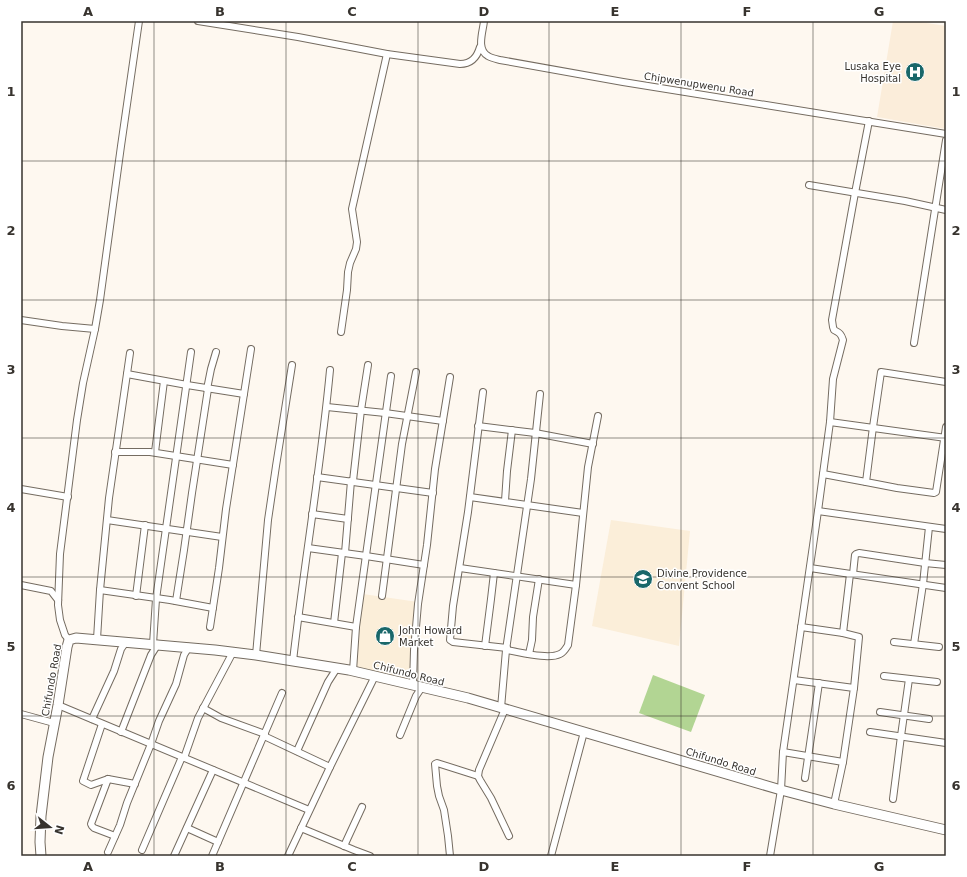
<svg xmlns="http://www.w3.org/2000/svg" width="967" height="877" viewBox="0 0 967 877" font-family="'DejaVu Sans',sans-serif">
<style>
.built{fill:#fbeed9}
.medical{fill:#fbedda}
.green{fill:#b2d593}
.lines{fill:none;stroke-linecap:round;stroke-linejoin:round}
.street-casing{stroke:#756c61;stroke-width:8}
.secondary-casing{stroke:#756c61;stroke-width:11}
.street{stroke:#fff;stroke-width:6}
.secondary{stroke:#fff;stroke-width:9}
.grid{fill:none;stroke:#37332e;stroke-width:1;stroke-opacity:0.55}
.labels{text-anchor:middle;stroke-width:3;stroke-linejoin:round;paint-order:stroke}
.poi-label{font-size:10px;fill:#37332e;stroke:#fff;text-anchor:start}
.street-label{font-size:10px;fill:#37332e;stroke:#fff}
.neatline{fill:none;stroke:#37332e;stroke-width:1.5}
.grid-label{font-size:13px;text-anchor:middle;font-weight:bold;fill:#37332e}
</style>
<rect width="100%" height="100%" fill="#fef8f0"/>
<g class="built">
<polygon points="611,520 690,531 679,646 592,626"/>
<polygon points="363,594 418,602 410,683 351,670"/>
</g>
<polygon class="medical" points="893,21 914,21 946,26 946,129 877,117"/>
<polygon class="green" points="653,675 705,695 691,732 639,713"/>
<g class="lines">
<g class="street-casing">
<g id="street">
<path d="M 198,21 L 298,37 L 387,54 L 460,64 C 472,64 477,57 480,47"/>
<path d="M 484,21 C 483,32 476,49 488,56 C 491,58 496,59 500,60 L 623,82 L 946,134"/>
<polyline points="809,185 905,201 946,210"/>
<polyline points="21,320 62,326 95,329"/>
<polyline points="341,332 347,290 348,272 350,263 356,249 357,242 352,209 387,54"/>
<polyline points="914,343 946,140"/>
<polyline points="127,374 187,385 244,394"/>
<polyline points="946,382 881,372 873,427 866,482 897,488 934,493 936,492 946,427"/>
<polyline points="207,389 211,369 216,352"/>
<polyline points="483,392 468,512 453,606 450,640 453,642 507,648"/>
<polyline points="327,407 385,413 443,421"/>
<polyline points="830,422 946,438"/>
<polyline points="478,426 535,433 593,444"/>
<polyline points="115,452 150,452 233,465"/>
<polyline points="155,452 164,381"/>
<polyline points="823,474 866,482"/>
<polyline points="317,477 433,493"/>
<polyline points="353,481 361,410 368,365"/>
<polyline points="21,489 68,497"/>
<polyline points="470,497 583,513"/>
<polyline points="505,501 507,471 512,430"/>
<polyline points="818,511 946,529"/>
<polyline points="312,514 348,519"/>
<polyline points="107,520 222,537"/>
<polyline points="308,548 366,556 424,565"/>
<polyline points="345,553 351,481"/>
<polyline points="460,568 576,585"/>
<polyline points="810,568 946,588"/>
<polyline points="853,574 855,555 856,554 859,553 925,563 946,565"/>
<polyline points="21,585 51,591 58,600"/>
<polyline points="100,590 170,600 213,608"/>
<polyline points="136,596 145,525"/>
<polyline points="382,596 402,444 416,372"/>
<polyline points="176,601 184,550 192,493 208,389"/>
<polyline points="298,617 356,627"/>
<polyline points="334,623 342,553"/>
<polyline points="210,627 219,568 226,509 251,349"/>
<polyline points="801,627 843,633 859,637 854,688"/>
<polyline points="843,633 850,574"/>
<polyline points="97,639 100,590 109,498 130,353"/>
<polyline points="69,640 65,635 60,620 58,605 60,554 77,420 83,383 95,329 100,300 121,146 139,21"/>
<polyline points="894,642 939,647"/>
<polyline points="153,644 156,599 191,352"/>
<polyline points="914,644 923,584 929,527"/>
<polyline points="485,646 491,599 494,573"/>
<path d="M 506,650 C 520,652 548,660 560,654 C 564,652 566,648 568,645 L 576,585 L 588,467 L 598,416"/>
<polyline points="529,654 532,640 533,617 539,579"/>
<polyline points="256,655 268,520 276,466 292,365"/>
<path d="M 293,661 C 304,564 321,467 330,370"/>
<polyline points="353,671 356,627 391,376"/>
<polyline points="884,676 937,682"/>
<polyline points="794,680 854,688 843,762 834,804"/>
<polyline points="413,685 414,650 418,604 427,545 435,469 450,377"/>
<polyline points="58,705 309,810"/>
<polyline points="203,708 221,718 265,734"/>
<polyline points="501,708 506,650 531,479 540,394"/>
<polyline points="505,709 479,770 478,776 480,780 491,798 509,836"/>
<polyline points="880,712 929,719"/>
<polyline points="21,714 54,723"/>
<polyline points="92,719 114,671 121,649 126,642"/>
<polyline points="102,724 83,781 91,785 108,779 135,784"/>
<polyline points="121,732 151,655 158,644"/>
<polyline points="870,732 946,743"/>
<polyline points="400,735 416,696 422,687"/>
<polyline points="264,736 330,767"/>
<polyline points="297,751 328,682 337,668"/>
<polyline points="783,752 843,762"/>
<polyline points="184,758 198,718 233,652"/>
<polyline points="805,778 819,683"/>
<polyline points="108,779 91,824 92,826 94,828 115,836"/>
<polyline points="893,799 901,736 909,679"/>
<polyline points="187,828 218,842"/>
<polyline points="301,828 354,850 370,856"/>
<polyline points="344,846 362,807"/>
<polyline points="142,850 182,757"/>
<polyline points="108,852 120,825 127,803 151,744 159,721 176,684 184,655 189,647"/>
<polyline points="174,856 213,770"/>
<polyline points="212,856 282,693"/>
<polyline points="288,856 330,767 375,676"/>
<polyline points="450,856 448,836 444,810 439,796 437,786 435,764 437,763 478,776"/>
<polyline points="551,856 584,732"/>
<path d="M 770,856 L 781,790 L 783,752 L 818,511 L 830,422 L 833,379 L 843,340 C 841,334 840,333 834,330 L 833,327 L 832,320 L 855,193 L 869,121"/>
</g>
</g>
<g class="secondary-casing">
<polyline id="secondary" points="41,856 40,842 41,816 48,757 58,705 67,647 69,640 76,638 215,650 256,655 349,670 468,698 781,790 834,804 946,830"/>
</g>
<use href="#street" class="street"/>
<use href="#secondary" class="secondary"/>
</g>
<path class="grid" d="M 154,21 L 154,856M 286,21 L 286,856M 418,21 L 418,856M 549,21 L 549,856M 681,21 L 681,856M 813,21 L 813,856M 21,161 L 946,161M 21,300 L 946,300M 21,438 L 946,438M 21,577 L 946,577M 21,716 L 946,716"/>
<defs>
<g id="hospital-disc" transform="scale(1)"><circle r="9.5" fill="#19676a" stroke="#fff"/><path d="M-5-5h3v3.5h4V-5h3V5h-3V1.5h-4V5h-3Z" fill="#fff"/></g>
<g id="school-disc" transform="scale(1)"><circle r="9.5" fill="#19676a" stroke="#fff"/><path d="M0-5L7-2L0 1L-7-2ZM-4 1L0 2.5L4 1V4Q0 6-4 4Z" fill="#fff"/></g>
<g id="shop-disc" transform="scale(1)"><circle r="9.5" fill="#19676a" stroke="#fff"/><path d="M-5-2.5h2.3a2.7 3.5 0 0 1 5.4 0H5L5.5 6h-11ZM-1.5-2.5h3a1.5 2.3 0 0 0-3 0Z" fill="#fff"/></g>
</defs>
<g fill-rule="evenodd">
<use href="#hospital-disc" x="915" y="72"/>
<use href="#school-disc" x="643" y="579"/>
<use href="#shop-disc" x="385" y="636"/>
</g>
<g class="labels">
<g class="poi-label">
<text x="901" y="70" text-anchor="end">Lusaka Eye<tspan x="901" dy="12">Hospital</tspan></text>
<text x="657" y="577">Divine Providence<tspan x="657" dy="12">Convent School</tspan></text>
<text x="399" y="634">John Howard<tspan x="399" dy="12">Market</tspan></text>
</g>
<g class="street-label">
<text transform="translate(699 84) rotate(9)" y="4">Chipwenupwenu Road</text>
<text transform="translate(409 673) rotate(14)" y="4">Chifundo Road</text>
<text transform="translate(51 680) rotate(-80)" y="4">Chifundo Road</text>
<text transform="translate(721 761) rotate(17)" y="4">Chifundo Road</text>
</g>
</g>
<rect width="967" height="877" fill="none" stroke="#ffffff" stroke-width="44"/>
<g transform="translate(50 827) rotate(107)" stroke="#ffffff" stroke-width="3" paint-order="stroke">
<path d="M0-3L7 15L0 10L-7 15Z" fill="#37332e"/>
<text y="-6" font-size="11" font-weight="bold" text-anchor="middle" fill="#37332e">N</text>
</g>
<rect x="22" y="22" width="923" height="833" class="neatline"/>
<g class="grid-label">
<text x="88" y="16">A</text>
<text x="220" y="16">B</text>
<text x="352" y="16">C</text>
<text x="484" y="16">D</text>
<text x="615" y="16">E</text>
<text x="747" y="16">F</text>
<text x="879" y="16">G</text>
<text x="11" y="96">1</text>
<text x="956" y="96">1</text>
<text x="11" y="235">2</text>
<text x="956" y="235">2</text>
<text x="11" y="374">3</text>
<text x="956" y="374">3</text>
<text x="11" y="512">4</text>
<text x="956" y="512">4</text>
<text x="11" y="651">5</text>
<text x="956" y="651">5</text>
<text x="11" y="790">6</text>
<text x="956" y="790">6</text>
<text x="88" y="871">A</text>
<text x="220" y="871">B</text>
<text x="352" y="871">C</text>
<text x="484" y="871">D</text>
<text x="615" y="871">E</text>
<text x="747" y="871">F</text>
<text x="879" y="871">G</text>
</g>
</svg>
